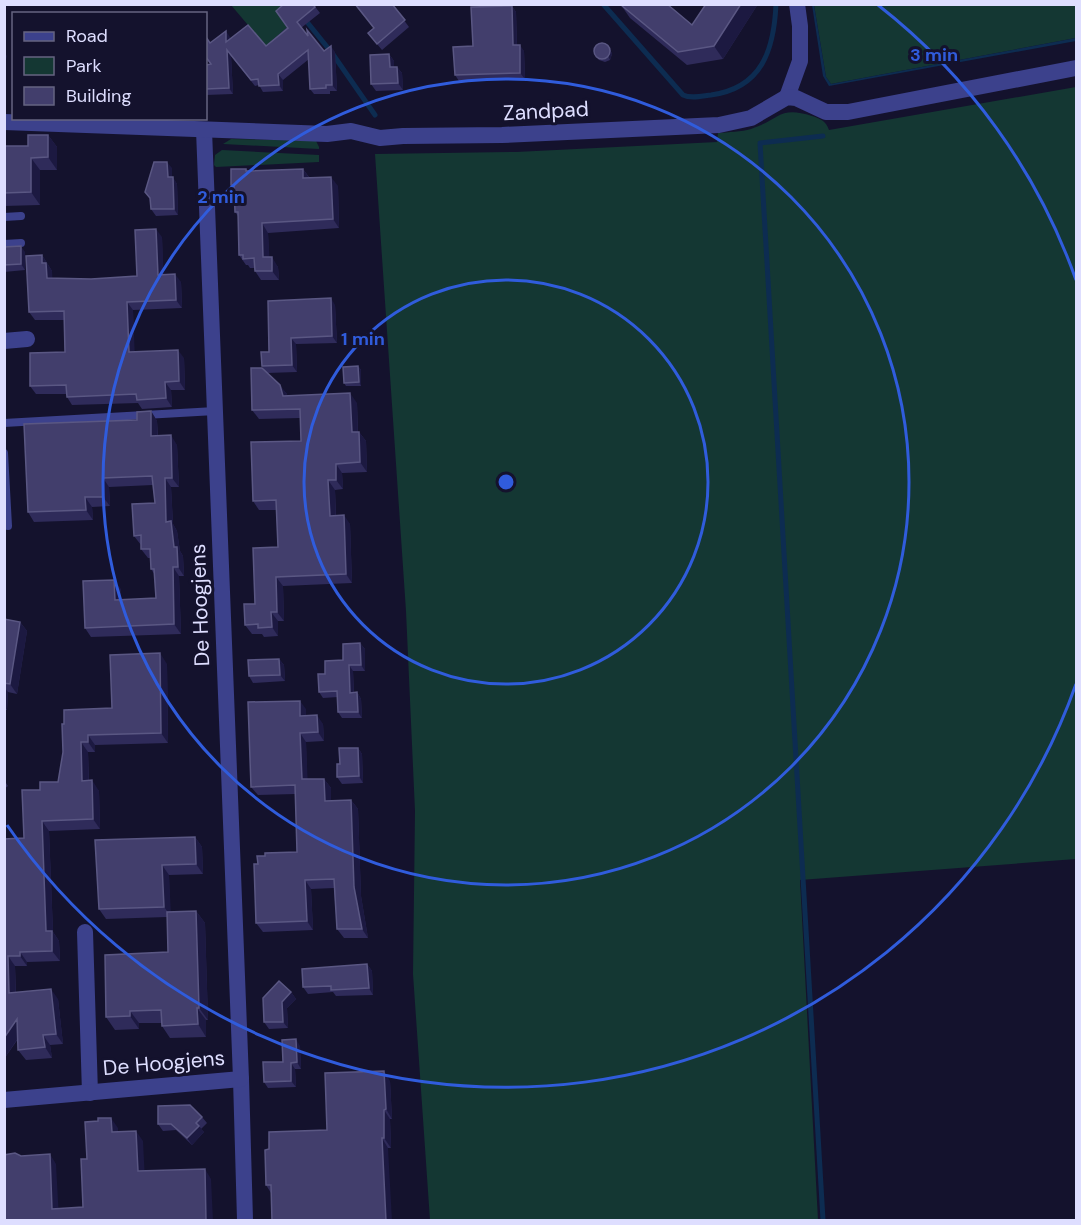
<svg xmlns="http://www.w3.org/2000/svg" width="1081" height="1225" viewBox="0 0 1081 1225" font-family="'DM Sans',sans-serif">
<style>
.green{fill:#143733}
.water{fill:#0d2c51}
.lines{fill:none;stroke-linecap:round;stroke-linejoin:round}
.stream{stroke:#0d2c51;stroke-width:5}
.service{stroke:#3c418c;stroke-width:8}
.minor{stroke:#3c418c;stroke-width:16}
.tertiary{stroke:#3c418c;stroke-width:16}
.wall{fill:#2f2b5a}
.shaded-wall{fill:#1c1941}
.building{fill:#423e6c;stroke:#5a5783;stroke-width:1.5}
.ring{fill:none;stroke:#305cdc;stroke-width:3}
.labels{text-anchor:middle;stroke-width:6;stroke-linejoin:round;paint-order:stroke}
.street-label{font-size:21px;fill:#dedeff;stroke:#14122d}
.centre{fill:#305cdc;stroke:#14122d;stroke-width:3}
.ring-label{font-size:18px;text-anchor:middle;font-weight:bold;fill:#305cdc;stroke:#14122d;stroke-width:6;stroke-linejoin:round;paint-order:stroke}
</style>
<rect width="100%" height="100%" fill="#14122d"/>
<g class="green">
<polygon points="231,5 289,5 304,23 270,51"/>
<polygon points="814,5 1076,5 1076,38 831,84 826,77"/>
<path d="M 1076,87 L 1076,859 L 800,880 L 818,1220 L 430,1220 L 413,974 L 415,811 L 406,611 L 375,154 L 516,152 L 717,142 L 718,133 C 729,132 741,132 751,129 C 779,120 779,105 812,116 C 821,119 826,121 829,130 Z"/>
<polygon points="231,139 316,141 319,147 319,149 223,144"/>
<polygon points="222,150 319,155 319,162 216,167 214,165 215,155"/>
</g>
<polygon class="water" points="812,5 814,5 826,77 831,84 1076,38 1076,41 829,86 823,76"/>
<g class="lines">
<g class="stream">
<path d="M 603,4 L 683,95 C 691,99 702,96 711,95 C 762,88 774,50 776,4"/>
<polyline points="303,17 332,53 375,115"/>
<polyline points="823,1220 760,143 823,136"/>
</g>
<g class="service">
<polyline points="4,217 21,216"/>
<polyline points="4,244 21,243"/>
<polyline points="4,423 215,411"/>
<polyline points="4,453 8,526"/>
</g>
<g class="minor">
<polyline points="787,97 800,61 800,26 797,4"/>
<polyline points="4,341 27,339"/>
<polyline points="85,932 90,1093"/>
<polyline points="241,1079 245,1220"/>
<polyline points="4,1100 241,1079 204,130"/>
</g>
<polyline class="tertiary" points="4,122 327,134 351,131 380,138 403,136 502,135 719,125 751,118 787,97 796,98 826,112 848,112 1076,68"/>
</g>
<g class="wall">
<polygon points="313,4 320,13 301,28 308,36 324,51 335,52 337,91 330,91 330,94 314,94 310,89 309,59 283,80 283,91 263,92 259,85 255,86 231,56 233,94 206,95 206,65 211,65 206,58 206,37 210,43 230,37 230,39 266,46"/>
<polygon points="354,4 392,4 409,27 382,50 368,33 374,28"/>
<polygon points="706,4 758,4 723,59 687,65 630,18 621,5 692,25"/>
<polygon points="512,6 516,12 517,45 524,51 525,79 459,81 455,75 473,46"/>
<polygon points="608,45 612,54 610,60 605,62 599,60 597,57"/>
<polygon points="389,54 394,61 394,67 397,67 402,73 403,90 376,91 371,84"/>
<polygon points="48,135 57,147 57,170 40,170 40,205 4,206 4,146 28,146"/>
<polygon points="172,168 172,177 177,184 178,215 156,216 151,209 151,200 145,192"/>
<polygon points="246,169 248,171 303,169 309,177 338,186 339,228 268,233 269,257 278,267 279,280 261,280 255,271 255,268 250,268 248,265 246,265 239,255 238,216 235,212 234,190 231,185"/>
<polygon points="162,237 163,275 181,282 182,308 133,310 134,351 184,358 185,390 171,390 172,407 142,409 138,403 72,405 67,397 67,394 36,394 30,386 65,352 64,320 35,320 29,312 42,255 52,271 52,278 91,279 137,276"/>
<polygon points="4,247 25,252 25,270 4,272"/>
<polygon points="335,305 337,343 296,344 297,372 267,373 287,394 287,396 357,403 358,432 359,432 366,441 367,472 342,473 343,489 335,490 336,515 350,524 352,583 283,586 284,621 278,621 278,636 264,637 262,634 252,634 245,625 255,604 278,547 276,510 259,510 253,501 301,441 300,418 259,419 252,410 264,370 262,366 269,352"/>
<polygon points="358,366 361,370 361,386 346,386 344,383"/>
<polygon points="151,411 157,421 158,436 177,445 179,487 171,487 173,524 177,531 180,551 183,556 184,576 179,576 181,634 91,637 85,628 121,589 121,600 156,598 155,575 151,569 150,558 148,558 141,549 141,545 134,536 155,503 153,485 109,487 110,506 92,507 93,520 34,522 28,512 137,420"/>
<polygon points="4,619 20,622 27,631 17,694 8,692 7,710 4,710"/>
<polygon points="360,643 365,649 365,671 353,671 354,693 357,692 361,699 362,718 342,718 338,712 338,697 323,698 319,692 343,660"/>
<polygon points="279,659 284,665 285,681 253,683 249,676"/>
<polygon points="167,664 168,743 95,745 95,752 88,752 89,781 99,791 100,829 49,831 53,932 59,941 60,961 27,962 27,966 15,966 16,993 58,999 63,1044 50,1045 52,1058 26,1060 18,1050 18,1039 4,1059 4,839 24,838 40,790 58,782 63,752 64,724 112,708"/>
<polygon points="306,709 306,715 323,724 324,741 306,742 307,779 324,779 331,788 331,800 351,800 358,809 361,896 368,938 344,938 337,929 334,888 311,889 313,930 263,932 256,923 258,864 265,856 297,852 295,794 258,795 251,787"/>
<polygon points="358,748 362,754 363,783 342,784 337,777 340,764"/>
<polygon points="4,780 8,786 4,789"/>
<polygon points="195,837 202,847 203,874 169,875 170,912 196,911 205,923 208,1020 206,1020 206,1037 170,1038 162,1026 162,1023 139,1023 139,1029 115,1030 106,1017 168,952 167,917 106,919 99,909"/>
<polygon points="367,964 372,971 373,995 336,996 333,992 308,994 303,987"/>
<polygon points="291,992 296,999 287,1008 288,1028 269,1029 264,1022"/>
<polygon points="300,1046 301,1069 295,1069 296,1087 268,1088 264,1082 283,1062"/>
<polygon points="390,1081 392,1119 390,1119 391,1148 388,1148 271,1193 266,1185 269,1149 327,1130"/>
<polygon points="202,1117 207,1123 201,1129 204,1132 192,1145 176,1130 163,1131 158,1124"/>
</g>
<g class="shaded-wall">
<polygon points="741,4 758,4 723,59 714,46"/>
<polygon points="512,6 516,12 517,51 513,45"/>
<polygon points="226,31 230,37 230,48 226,42"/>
<polygon points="520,45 524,51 525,79 520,73"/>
<polygon points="608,45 612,54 610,60 608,56"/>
<polygon points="331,46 335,52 337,91 332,85"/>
<polygon points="227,50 231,56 233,94 229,88"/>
<polygon points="4,52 7,56 4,67"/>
<polygon points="389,54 394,61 394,74 390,67"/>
<polygon points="397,67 402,73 403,90 398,83"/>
<polygon points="278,74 283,80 283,91 279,85"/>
<polygon points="48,135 57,147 57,170 48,157"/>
<polygon points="31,158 40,170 40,205 31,192"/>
<polygon points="167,162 172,168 172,184 168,177"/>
<polygon points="303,169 310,179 303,178"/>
<polygon points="173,177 177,184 178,215 174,209"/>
<polygon points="331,177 338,186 339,228 333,219"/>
<polygon points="262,223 268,233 270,267 263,257"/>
<polygon points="156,229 162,237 164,283 158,275"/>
<polygon points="21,246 25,252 25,270 21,264"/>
<polygon points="42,255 52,271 53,286 47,278 42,263"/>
<polygon points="272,257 278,267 279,280 272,271"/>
<polygon points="175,274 181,282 182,308 176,300"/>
<polygon points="331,298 335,305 337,343 332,336"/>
<polygon points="127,302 133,310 135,360 129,352"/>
<polygon points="291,338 296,344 297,372 292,365"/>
<polygon points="178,350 184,358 185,390 179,381"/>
<polygon points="358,366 361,370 361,386 359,382"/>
<polygon points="165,382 171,390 172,407 166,398"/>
<polygon points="280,385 287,394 289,405 283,396"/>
<polygon points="350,393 357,403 358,441 352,432"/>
<polygon points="151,411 157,421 158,445 151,436"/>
<polygon points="359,432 366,441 367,472 360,462"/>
<polygon points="171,435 177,445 179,487 172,478"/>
<polygon points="336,464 342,473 343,489 336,480"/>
<polygon points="103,478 109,487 110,506 103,497"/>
<polygon points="165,478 171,487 173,524 177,531 180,551 183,556 184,576 178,567 174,547 166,522"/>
<polygon points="328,480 335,490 336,525 330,516"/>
<polygon points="85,497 92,507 93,520 86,510"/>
<polygon points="344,515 350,524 352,583 346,574"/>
<polygon points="173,567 179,576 181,634 174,624"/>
<polygon points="276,577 283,586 284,621 277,612"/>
<polygon points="114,580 121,589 121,609 115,600"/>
<polygon points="271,612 278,621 278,636 272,627"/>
<polygon points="20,622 27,631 17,694 10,684"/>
<polygon points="360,643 365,649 365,671 361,665"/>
<polygon points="160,653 167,664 168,743 161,733"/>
<polygon points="279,659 284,665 285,681 280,675"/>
<polygon points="349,665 353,671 354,699 350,693"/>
<polygon points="4,687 8,692 7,710 4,706"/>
<polygon points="357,692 361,699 362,718 358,712"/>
<polygon points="300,701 306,709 306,725 300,716"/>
<polygon points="317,715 323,724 324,741 318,732"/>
<polygon points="300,733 306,742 308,788 302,779"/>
<polygon points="88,735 95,745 95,752 88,742"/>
<polygon points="81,742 88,752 89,791 82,781"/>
<polygon points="358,748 362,754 363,783 359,776"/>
<polygon points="324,779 331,788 331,809 325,801"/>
<polygon points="92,780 99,791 100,829 93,819"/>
<polygon points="351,800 358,809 361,896 368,938 362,929 354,887"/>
<polygon points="42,821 49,831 53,932 59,941 60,961 52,951 46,931"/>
<polygon points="195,837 202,847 203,874 196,864"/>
<polygon points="162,865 169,875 171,916 164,907"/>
<polygon points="305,880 311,889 313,930 307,921"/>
<polygon points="196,911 205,923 208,1020 199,1008"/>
<polygon points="20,952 27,962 27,966 20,956"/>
<polygon points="8,956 15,966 16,1003 9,993"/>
<polygon points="367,964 372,971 373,995 369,988"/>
<polygon points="51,989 58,999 63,1044 56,1034"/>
<polygon points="291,992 296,999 287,1008 288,1028 283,1022 282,1002"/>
<polygon points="197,1008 206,1020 206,1037 198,1024"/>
<polygon points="130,1011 139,1023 139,1029 130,1016"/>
<polygon points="17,1019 24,1029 4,1059 4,1038"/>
<polygon points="43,1035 50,1045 52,1058 45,1047"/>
<polygon points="296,1039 300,1046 301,1069 297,1062"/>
<polygon points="291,1063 295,1069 296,1087 291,1081"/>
<polygon points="384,1071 390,1081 392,1119 386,1109"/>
<polygon points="384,1110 390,1119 391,1148 384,1138"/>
<polygon points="111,1118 118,1128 118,1142 112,1132"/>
<polygon points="199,1126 204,1132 192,1145 187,1138"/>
<polygon points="136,1131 143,1141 145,1181 138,1171"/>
<polygon points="382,1138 388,1148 392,1221 386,1221"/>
<polygon points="50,1154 56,1164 59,1219 52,1209"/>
<polygon points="205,1169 211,1179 213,1221 206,1221"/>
</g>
<g class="building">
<polygon points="284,4 313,4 315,7 297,22 308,36 307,30 324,51 331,46 332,85 326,85 326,88 310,89 308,50 278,74 279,85 259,86 258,79 251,80 227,50 229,88 206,89 206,65 211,64 206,57 206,37 210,43 226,31 226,42 248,25 266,46 288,28 276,11"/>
<polygon points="355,4 392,4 405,20 377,44 368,33 374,28"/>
<polygon points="667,4 692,25 706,4 741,4 714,46 678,52 621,5"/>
<polygon points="512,6 513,45 520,45 520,73 455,75 453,47 473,46 471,7"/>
<circle cx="602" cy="51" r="8"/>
<polygon points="389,54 390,67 397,67 398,83 371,84 370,55"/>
<polygon points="28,135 48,135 48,157 31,158 31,192 4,193 4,146 28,146"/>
<polygon points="154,162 167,162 168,177 173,177 174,209 151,209 150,198 145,192"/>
<polygon points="231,169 246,169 246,171 303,169 303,178 331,177 333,219 262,223 263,257 272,257 272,271 255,271 254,258 243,259 243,255 239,255 238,212 235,212 234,185 231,185"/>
<polygon points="156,229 158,275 175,274 176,300 127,302 129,352 178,350 179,381 165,382 166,398 137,400 136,394 67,397 66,385 30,386 30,353 65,352 64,311 29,312 26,256 42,255 42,263 46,263 47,278 91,279 137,276 135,230"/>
<polygon points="21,246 21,264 4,265 4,247"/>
<polygon points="331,298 332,336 291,338 292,365 262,366 261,352 269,352 268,301"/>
<polygon points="358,366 359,382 344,383 343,367"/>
<polygon points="251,368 262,368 280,385 283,396 350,393 352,432 359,432 360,462 336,464 336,480 328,480 330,516 344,515 346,574 276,577 277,612 271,612 272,627 258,628 258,624 245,625 244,604 255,604 253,548 278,547 276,500 253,501 251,442 301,441 300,409 252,410"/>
<polygon points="151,411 151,436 171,435 172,478 165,478 166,522 171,521 174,547 177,547 178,567 173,567 174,624 85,628 83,581 114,580 115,600 156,598 154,569 151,569 150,549 141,549 141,535 134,536 132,504 155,503 152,476 103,478 103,497 85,497 86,510 28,512 24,424 137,420 137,412"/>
<polygon points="4,619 20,622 10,684 4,683"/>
<polygon points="360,643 361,665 349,665 350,693 357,692 358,712 338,712 337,691 319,692 318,674 325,674 325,661 343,660 343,644"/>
<polygon points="160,653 161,733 88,735 88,742 81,742 82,781 92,780 93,819 42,821 46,931 52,931 52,951 20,952 20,956 8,956 9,993 51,989 56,1034 43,1035 45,1047 18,1050 17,1019 4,1038 4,839 24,838 22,790 40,790 40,782 58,782 63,752 62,724 64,724 64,710 112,708 110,655"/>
<polygon points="279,659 280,675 249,676 248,660"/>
<polygon points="300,701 300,716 317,715 318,732 300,733 302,779 324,779 325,801 351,800 354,887 362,929 337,929 334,879 305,880 307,921 256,923 254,864 258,864 257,856 265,856 265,853 297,852 295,785 251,787 248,702"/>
<polygon points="339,748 358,748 359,776 337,777 337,764 340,764"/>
<polygon points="195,837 196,864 162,865 164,907 99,909 95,840"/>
<polygon points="196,911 199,1008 197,1008 198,1024 162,1026 161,1010 130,1011 130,1016 106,1017 105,955 168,952 167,912"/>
<polygon points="367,964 369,988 331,990 331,986 303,987 302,969"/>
<polygon points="279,981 291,992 282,1002 283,1022 264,1022 263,998"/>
<polygon points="296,1039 297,1062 291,1063 291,1081 264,1082 263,1062 283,1062 282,1040"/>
<polygon points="384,1071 386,1109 384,1110 384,1138 382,1138 386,1221 272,1221 271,1185 266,1185 265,1150 269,1149 269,1132 327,1130 325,1073"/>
<polygon points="190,1105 202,1117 196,1123 199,1126 187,1138 171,1124 158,1124 158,1106"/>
<polygon points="98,1118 111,1118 112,1132 136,1131 138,1171 205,1169 206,1221 4,1221 4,1155 15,1153 21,1156 50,1154 52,1209 83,1207 81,1159 87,1159 85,1122 98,1121"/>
</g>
<g class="ring">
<circle cx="506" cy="482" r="202"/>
<circle cx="506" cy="482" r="403"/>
<path d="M1076 684A605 605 0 0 1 7 825M878 5A605 605 0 0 1 1076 280"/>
</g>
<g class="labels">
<g class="street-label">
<text transform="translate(546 111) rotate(-3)" y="7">Zandpad</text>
<text transform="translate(200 605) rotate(-92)" y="7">De Hoogjens</text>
<text transform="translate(164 1063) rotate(-5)" y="7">De Hoogjens</text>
</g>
</g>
<circle cx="506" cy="482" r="9" class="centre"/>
<g class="ring-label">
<text x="934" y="61">3 min</text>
<text x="221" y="203">2 min</text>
<text x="363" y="345">1 min</text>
</g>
<rect width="1081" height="1225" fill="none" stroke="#dedeff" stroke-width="12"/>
<rect x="12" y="12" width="195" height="108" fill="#14122d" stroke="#656481" stroke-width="1.5"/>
<rect x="24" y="32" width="30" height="9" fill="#3c418c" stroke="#656481" stroke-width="1.5"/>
<text x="66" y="42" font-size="18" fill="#dedeff">Road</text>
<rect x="24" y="57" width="30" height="18" fill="#143733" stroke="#656481" stroke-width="1.5"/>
<text x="66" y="72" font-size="18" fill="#dedeff">Park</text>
<rect x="24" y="87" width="30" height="18" fill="#423e6c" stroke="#656481" stroke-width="1.5"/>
<text x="66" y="102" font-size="18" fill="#dedeff">Building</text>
</svg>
